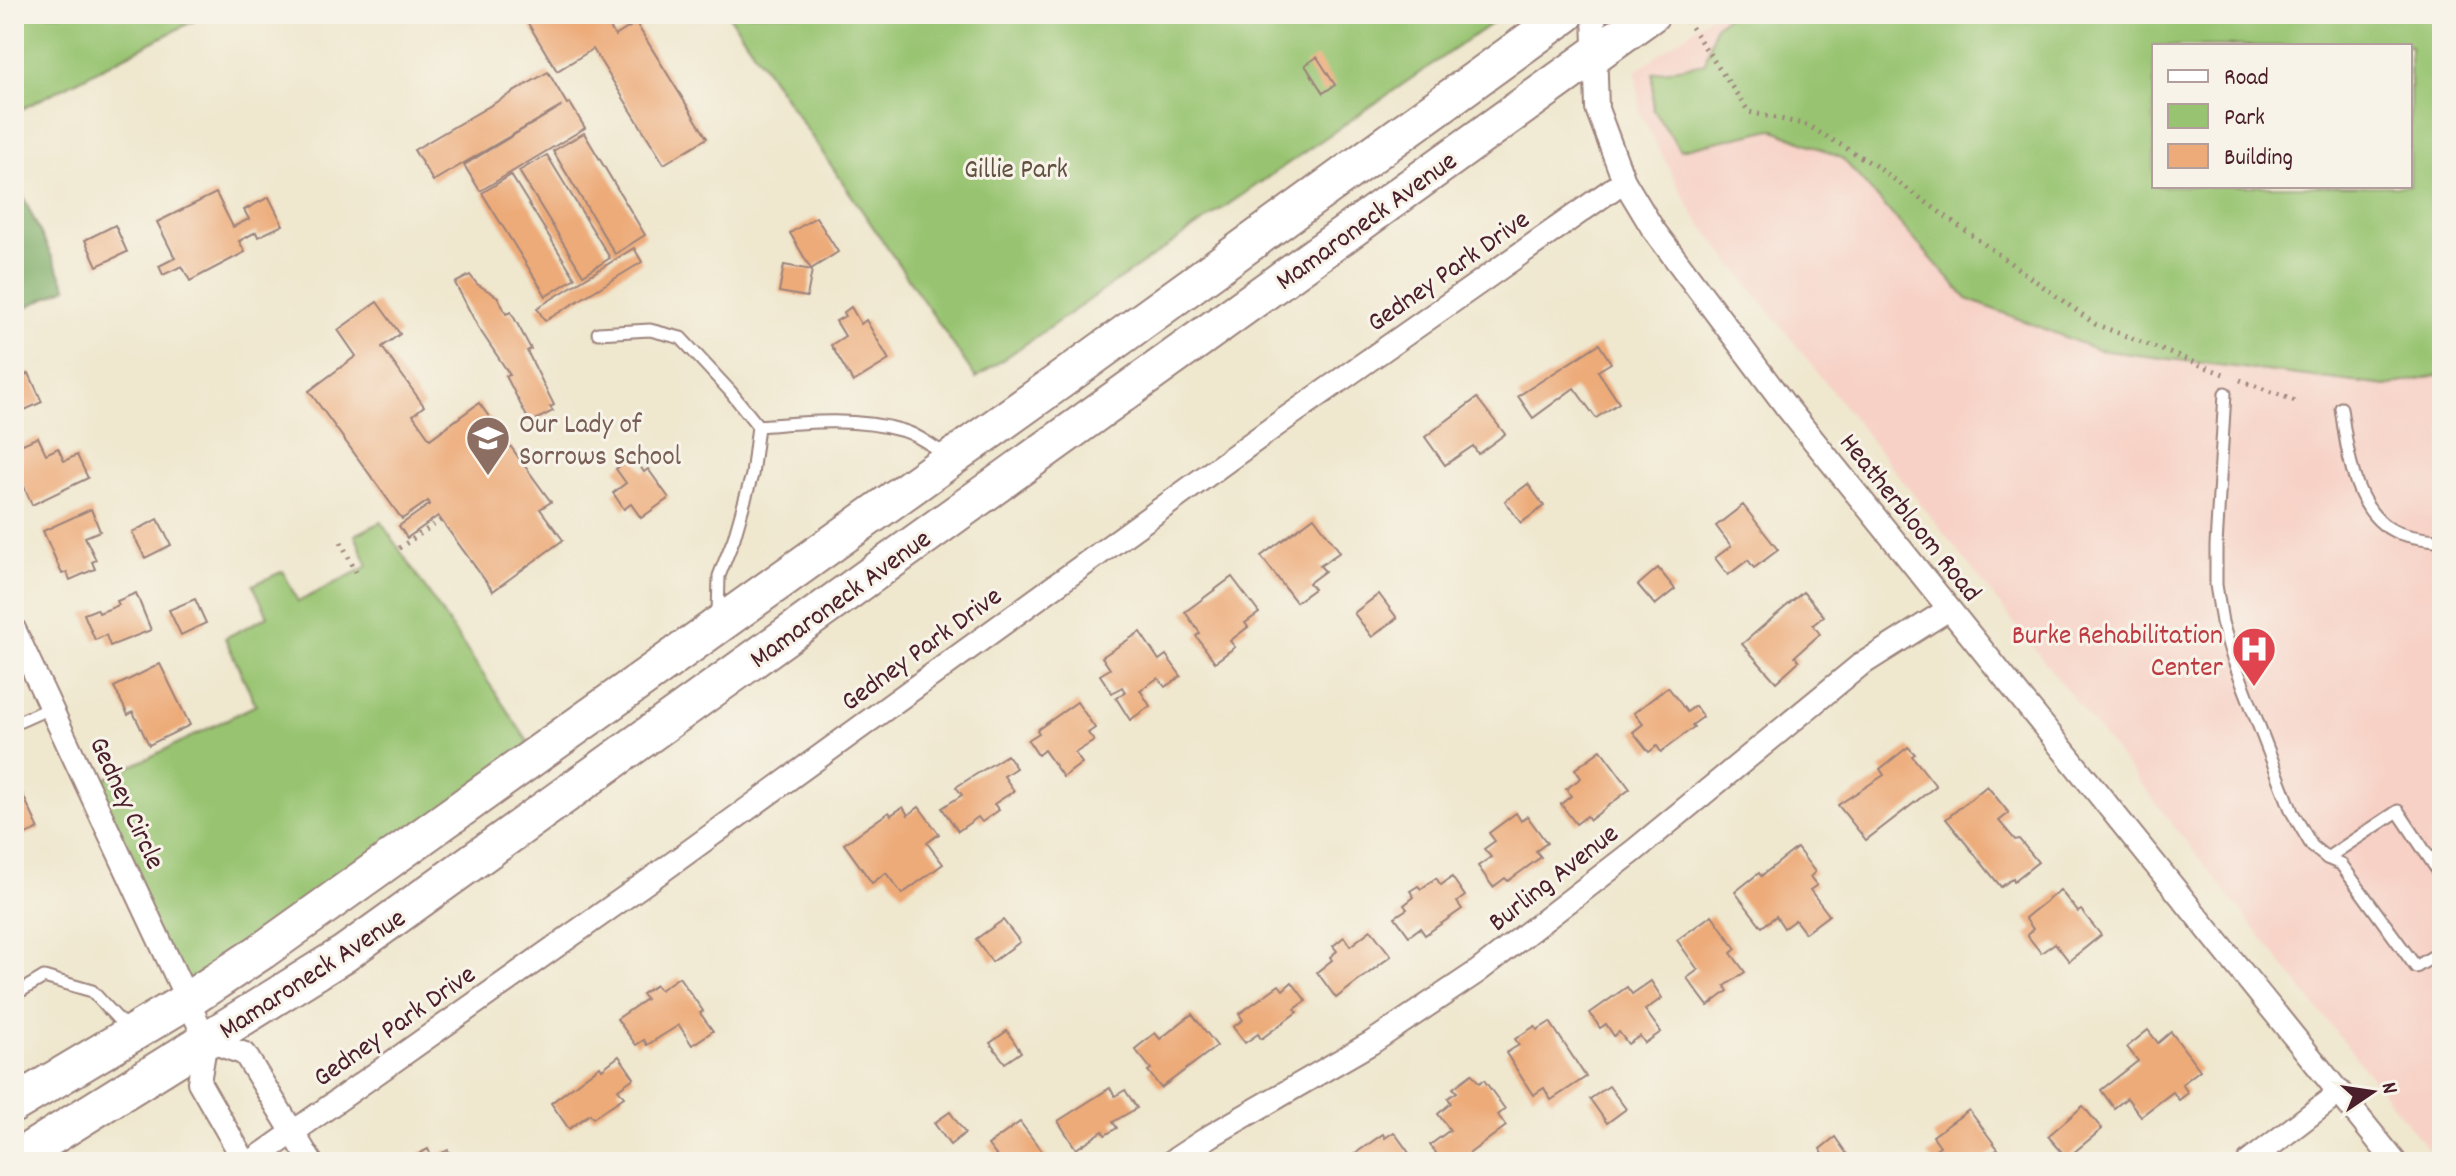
<svg xmlns="http://www.w3.org/2000/svg" width="2456" height="1176" viewBox="0 0 2456 1176" font-family="Dekko,sans-serif">
<style>
.built{fill:#f7d1c6;fill-rule:evenodd}
.green{fill:#98c471;stroke:#71724e;stroke-width:2;fill-rule:evenodd}
.forest{fill:#7aaa63;stroke:#626447;stroke-width:2}
.building{fill:#edab79}
.lines{fill:none;stroke-linecap:round;stroke-linejoin:round}
.lane-casing{stroke:#9c837c;stroke-width:15}
.street-casing{stroke:#9c837c;stroke-width:26}
.primary-casing{stroke:#9c837c;stroke-width:40}
.path{stroke:#9c837c;stroke-width:5;stroke-dasharray:2 6;stroke-linecap:butt}
.lane{stroke:#fff;stroke-width:11}
.street{stroke:#fff;stroke-width:22}
.primary{stroke:#fff;stroke-width:36}
.labels{text-anchor:middle;stroke-width:6;stroke-linejoin:round;paint-order:stroke}
.park-label{font-size:28px;fill:#615140;stroke:#f7f3e8}
.street-label{font-size:28px;fill:#4a1f2b;stroke:#f7f3e8}
.education-label{font-size:28px;fill:#785e54;stroke:#f7f3e8;text-anchor:start}
.health-label{font-size:28px;fill:#be3a42;stroke:#f7f3e8;text-anchor:end}
</style>
<rect width="100%" height="100%" fill="#f7f3e8"/>
<filter id="ink" filterUnits="userSpaceOnUse"><feTurbulence type="fractalNoise" baseFrequency=".0125" numOctaves="2"/><feDisplacementMap in="SourceGraphic" scale="16" xChannelSelector="R" yChannelSelector="G"/><feConvolveMatrix kernelMatrix="1 2 1 2 8 2 1 2 1" color-interpolation-filters="sRGB"/></filter>
<filter id="wash" filterUnits="userSpaceOnUse"><feTurbulence type="fractalNoise" baseFrequency=".006" numOctaves="4" result="noise"/><feDisplacementMap in="SourceGraphic" scale="32" xChannelSelector="R" yChannelSelector="G"/><feGaussianBlur stdDeviation="1.8" result="paint"/><feColorMatrix in="noise" values="0 0 0 0 0 0 0 0 0 0 0 0 0 0 0 0 0 1.4 0 .05"/><feComposite in="paint" operator="in"/></filter>
<g filter="url(#wash)">
<rect width="100%" height="100%" fill="#efe7ce"/>
<path class="built" d="M 1714,14 L 2442,14 L 2442,1162 L 2438,1162 L 1693,214 L 1640,113 L 1636,71 ZM 2154,46 L 2410,46 L 2410,186 L 2154,186 Z"/>
<g class="green">
<polygon points="14,14 207,14 14,113"/>
<polygon points="728,14 1505,14 976,378"/>
<path d="M 1730,14 L 2442,14 L 2442,374 L 2386,386 L 2098,350 L 1967,299 L 1842,158 L 1772,129 L 1680,150 L 1653,109 L 1653,73 L 1705,63 L 1715,26 ZM 2410,46 L 2410,186 L 2154,186 L 2154,46 Z"/>
<polygon points="381,522 537,755 188,1000 89,787 256,705 225,638 268,616 253,585 283,571 298,602 368,566 355,535"/>
</g>
<polygon class="forest" points="14,178 67,288 14,313"/>
<g id="blocks">
<g class="building">
<polygon points="525,14 575,14 580,22 593,14 602,14 615,36 636,23 707,138 664,164 593,49 557,71 523,15"/>
<polygon points="1317,57 1335,85 1323,93 1305,65"/>
<polygon points="548,72 567,104 570,103 585,128 480,191 464,165 562,106 433,181 414,150"/>
<polygon points="584,133 645,235 615,254 553,151"/>
<polygon points="547,155 610,258 583,275 519,171"/>
<polygon points="511,175 575,278 546,296 482,193"/>
<polygon points="216,193 233,227 249,219 244,210 269,197 283,225 258,237 256,232 239,241 245,252 190,281 182,266 163,275 159,266 175,258 157,222"/>
<polygon points="816,217 838,252 811,269 790,233"/>
<polygon points="115,225 127,252 97,266 85,240"/>
<polygon points="634,248 642,262 545,321 537,308"/>
<polygon points="784,265 812,270 807,297 779,292"/>
<polygon points="470,275 477,284 498,297 506,314 511,312 531,349 527,351 554,405 550,407 553,411 530,423 506,376 510,375 478,327 455,283"/>
<polygon points="377,302 400,334 382,347 424,406 413,415 430,439 479,403 551,502 540,509 563,540 493,591 438,516 407,538 399,526 430,504 428,501 402,519 309,391 356,356 338,330"/>
<polygon points="851,307 861,324 866,320 889,360 853,382 831,345 845,336 836,321 845,316 843,313"/>
<polygon points="1599,344 1611,363 1598,371 1619,403 1596,418 1574,388 1533,418 1518,396"/>
<polygon points="14,366 19,378 29,373 42,402 14,415"/>
<polygon points="1477,398 1505,434 1478,454 1473,446 1445,465 1425,437"/>
<polygon points="38,437 46,454 58,448 64,461 77,455 88,478 32,505 14,464 21,460 16,447"/>
<polygon points="633,456 644,472 648,469 669,498 641,518 631,504 624,509 613,493 626,483 616,469"/>
<polygon points="1528,484 1544,506 1521,523 1505,501"/>
<polygon points="1743,505 1778,550 1754,568 1748,560 1728,575 1715,558 1731,546 1716,526"/>
<polygon points="91,509 100,531 85,537 96,560 92,562 95,569 70,580 67,572 62,574 43,531"/>
<polygon points="1314,517 1340,552 1320,566 1325,571 1309,583 1314,589 1296,602 1261,556"/>
<polygon points="158,519 171,545 145,558 132,532"/>
<polygon points="1658,568 1675,589 1655,605 1638,585"/>
<polygon points="1232,577 1259,613 1245,623 1248,627 1230,641 1235,647 1215,662 1196,636 1200,633 1185,612"/>
<polygon points="1803,592 1824,616 1813,625 1820,634 1795,656 1799,661 1776,682 1742,644"/>
<polygon points="136,593 151,630 110,646 106,635 95,640 84,614 97,609 99,613 119,605 117,601"/>
<polygon points="1379,594 1397,618 1372,637 1354,613"/>
<polygon points="195,599 206,623 181,635 169,610"/>
<polygon points="1140,632 1159,660 1166,655 1181,676 1165,687 1158,678 1140,690 1150,706 1130,720 1116,698 1125,692 1122,687 1112,693 1100,675 1110,669 1102,657"/>
<polygon points="160,664 190,725 149,745 133,712 128,715 114,687"/>
<polygon points="1668,687 1687,712 1695,706 1703,717 1692,725 1694,727 1661,752 1657,746 1649,752 1633,732 1643,724 1634,713"/>
<polygon points="1077,702 1095,728 1088,733 1094,741 1075,753 1082,763 1063,777 1044,750 1038,755 1028,740 1039,733 1037,730"/>
<polygon points="1908,747 1915,754 1912,756 1936,786 1866,840 1838,805 1884,775 1880,769"/>
<polygon points="1601,750 1630,789 1590,820 1587,816 1576,824 1561,804 1571,796 1566,789 1581,778 1575,769"/>
<polygon points="1007,755 1016,768 1004,776 1014,791 994,804 999,810 982,822 978,817 958,831 942,808 962,795 956,787"/>
<polygon points="14,776 39,829 14,840"/>
<polygon points="1987,786 2009,813 1999,821 2015,840 2019,839 2038,862 2014,881 2013,878 2001,887 1946,819"/>
<polygon points="903,807 908,815 919,807 939,834 927,843 943,864 902,894 886,873 872,883 844,844 889,812 891,815"/>
<polygon points="1516,813 1521,821 1527,816 1547,843 1536,851 1541,857 1508,881 1505,878 1493,887 1478,866 1491,857 1484,849 1495,841 1489,833"/>
<polygon points="1797,848 1815,872 1810,877 1817,885 1810,890 1829,915 1805,933 1795,920 1784,928 1776,916 1762,927 1735,892 1759,873 1761,876"/>
<polygon points="1452,877 1465,896 1457,902 1462,909 1425,935 1420,928 1409,936 1395,917 1407,909 1404,905 1414,897 1410,891 1418,886 1421,889 1436,878 1441,885"/>
<polygon points="2060,890 2078,912 2081,910 2101,935 2069,961 2055,943 2041,953 2027,935 2033,929 2025,918"/>
<polygon points="1712,915 1736,949 1731,953 1745,972 1725,986 1728,991 1708,1006 1687,978 1698,970 1677,940"/>
<polygon points="1003,920 1020,942 992,962 976,939"/>
<polygon points="1371,930 1391,956 1336,998 1317,972 1332,960 1330,957 1337,951 1333,946 1344,937 1350,946"/>
<polygon points="679,977 703,1011 700,1013 713,1031 692,1045 679,1025 647,1045 644,1040 636,1045 617,1019 646,999 642,994 656,985 660,990"/>
<polygon points="1651,981 1662,998 1645,1010 1661,1032 1645,1043 1640,1036 1628,1044 1619,1032 1614,1036 1606,1024 1600,1028 1590,1013 1627,987 1632,994"/>
<polygon points="1292,982 1306,1001 1295,1009 1297,1012 1261,1039 1258,1034 1245,1043 1233,1027 1243,1020 1239,1014 1279,985 1283,990"/>
<polygon points="1192,1014 1217,1046 1161,1088 1148,1071 1151,1069 1135,1049 1155,1033 1160,1039"/>
<polygon points="1550,1022 1586,1077 1551,1100 1544,1088 1533,1095 1506,1053 1519,1045 1515,1039 1535,1026 1537,1030"/>
<polygon points="2148,1030 2158,1043 2171,1032 2200,1070 2182,1084 2188,1093 2179,1100 2173,1092 2141,1116 2127,1098 2114,1108 2101,1090 2138,1061 2127,1047"/>
<polygon points="1007,1031 1021,1052 1005,1063 990,1043"/>
<polygon points="619,1056 634,1078 618,1089 624,1097 593,1118 590,1114 569,1129 551,1103 600,1066 602,1069"/>
<polygon points="1472,1074 1479,1083 1484,1080 1505,1109 1498,1115 1506,1126 1458,1162 1443,1162 1430,1145 1450,1130 1438,1114 1451,1103 1448,1098 1457,1092 1453,1088"/>
<polygon points="1609,1086 1626,1109 1607,1123 1590,1099"/>
<polygon points="1110,1088 1115,1096 1125,1090 1137,1108 1113,1122 1117,1128 1105,1135 1103,1131 1076,1149 1058,1121"/>
<polygon points="2083,1106 2102,1129 2067,1158 2048,1136"/>
<polygon points="1969,1110 1998,1149 1986,1157 1988,1159 1994,1155 1999,1162 1933,1162 1927,1155 1940,1146 1933,1136"/>
<polygon points="950,1112 965,1133 950,1145 934,1123"/>
<polygon points="1020,1122 1050,1162 995,1162 999,1159 988,1145"/>
<polygon points="1394,1132 1414,1160 1412,1162 1343,1162 1383,1134 1385,1138"/>
<polygon points="1835,1137 1851,1160 1848,1162 1829,1162 1820,1149"/>
<polygon points="428,1149 432,1158 448,1150 455,1162 404,1162"/>
</g>
</g>
</g>
<g filter="url(#ink)">
<use href="#blocks" fill-opacity="0" stroke="#9c837c" stroke-width="2"/>
<g class="lines">
<g class="lane-casing">
<g id="lane">
<polyline points="598,333 650,330 681,338 730,391 758,426 752,475 734,538 719,576 718,615"/>
<polyline points="2225,393 2216,546 2216,585 2222,622 2232,656 2292,812 2312,846 2327,858 2341,864 2416,967 2442,951"/>
<path d="M 2341,408 C 2347,449 2354,517 2399,533 C 2413,538 2428,539 2442,541"/>
<path d="M 758,426 C 806,422 857,417 904,431 C 919,435 934,448 948,456"/>
<polyline points="14,724 52,707"/>
<polyline points="2327,858 2398,811 2442,877"/>
<polyline points="14,995 44,977 92,991 128,1030"/>
</g>
</g>
<g class="street-casing">
<g id="street">
<polyline points="1594,14 1597,109 1624,181 1653,229 1785,405 2395,1162"/>
<polyline points="14,629 206,1040 199,1082 245,1162"/>
<polyline points="206,1040 245,1054 311,1162"/>
<polyline points="251,1162 651,879 1282,421 1624,181"/>
<polyline points="1171,1162 1212,1135 1371,1043 1477,972 1635,850 1859,666 1949,609"/>
<polyline points="2249,1162 2340,1092"/>
</g>
</g>
<g class="primary-casing">
<g id="primary">
<polyline points="14,1104 188,1000 262,951 1061,380 1566,14"/>
<polyline points="14,1160 344,954 1651,14"/>
</g>
</g>
<g class="path">
<polyline points="1682,14 1749,112 1807,125 1873,164 2095,324 2226,375"/>
<polyline points="2240,380 2298,402"/>
<polyline points="341,542 356,572"/>
<polyline points="399,548 441,520"/>
</g>
<use href="#lane" class="lane"/>
<use href="#street" class="street"/>
<use href="#primary" class="primary"/>
</g>
</g>
<defs>
<g id="school-pin" transform="scale(2.3)"><path d="M0 17L-7.5 6A9.5 9.5 0 1 1 7.5 6Z" fill="#8d6e63" stroke="#f7f3e8"/><path d="M0-5L7-2L0 1L-7-2ZM-4 1L0 2.5L4 1V4Q0 6-4 4Z" fill="#fff"/></g>
<g id="hospital-pin" transform="scale(2.3)"><path d="M0 17L-7.5 6A9.5 9.5 0 1 1 7.5 6Z" fill="#e0444e" stroke="#f7f3e8"/><path d="M-5-5h3v3.5h4V-5h3V5h-3V1.5h-4V5h-3Z" fill="#fff"/></g>
</defs>
<g fill-rule="evenodd">
<use href="#school-pin" x="488" y="438"/>
<use href="#hospital-pin" x="2254" y="649"/>
</g>
<g class="labels">
<g class="park-label">
<text x="1016" y="177">Gillie Park</text>
</g>
<g class="street-label">
<text transform="translate(1365 219) rotate(-36)" y="10">Mamaroneck Avenue</text>
<text transform="translate(1447 269) rotate(-35)" y="10">Gedney Park Drive</text>
<text transform="translate(1912 516) rotate(51)" y="10">Heatherbloom Road</text>
<text transform="translate(839 597) rotate(-36)" y="10">Mamaroneck Avenue</text>
<text transform="translate(920 647) rotate(-36)" y="10">Gedney Park Drive</text>
<text transform="translate(129 802) rotate(65)" y="10">Gedney Circle</text>
<text transform="translate(1552 876) rotate(-38)" y="10">Burling Avenue</text>
<text transform="translate(311 972) rotate(-33)" y="10">Mamaroneck Avenue</text>
<text transform="translate(393 1024) rotate(-35)" y="10">Gedney Park Drive</text>
</g>
<g class="education-label">
<text x="519" y="432">Our Lady of<tspan x="519" dy="32">Sorrows School</tspan></text>
</g>
<g class="health-label">
<text x="2223" y="643">Burke Rehabilitation<tspan x="2223" dy="32">Center</tspan></text>
</g>
</g>
<rect width="2456" height="1176" fill="none" stroke="#f7f3e8" stroke-width="48"/>
<rect x="2152" y="44" width="260" height="144" fill="#f7f3e8" stroke="#b29e9c" stroke-width="2"/>
<rect x="2168" y="70" width="40" height="12" fill="#ffffff" stroke="#b29e9c" stroke-width="2"/>
<text x="2224" y="84" font-size="24" fill="#4a1f2b">Road</text>
<rect x="2168" y="104" width="40" height="24" fill="#98c471" stroke="#b29e9c" stroke-width="2"/>
<text x="2224" y="124" font-size="24" fill="#4a1f2b">Park</text>
<rect x="2168" y="144" width="40" height="24" fill="#edab79" stroke="#b29e9c" stroke-width="2"/>
<text x="2224" y="164" font-size="24" fill="#4a1f2b">Building</text>
<g transform="translate(2372 1092) rotate(77)" stroke="#f7f3e8" stroke-width="6" paint-order="stroke">
<path d="M0-6L14 30L0 20L-14 30Z" fill="#4a1f2b"/>
<text y="-12" font-size="22" font-weight="bold" text-anchor="middle" fill="#4a1f2b">N</text>
</g>
</svg>
